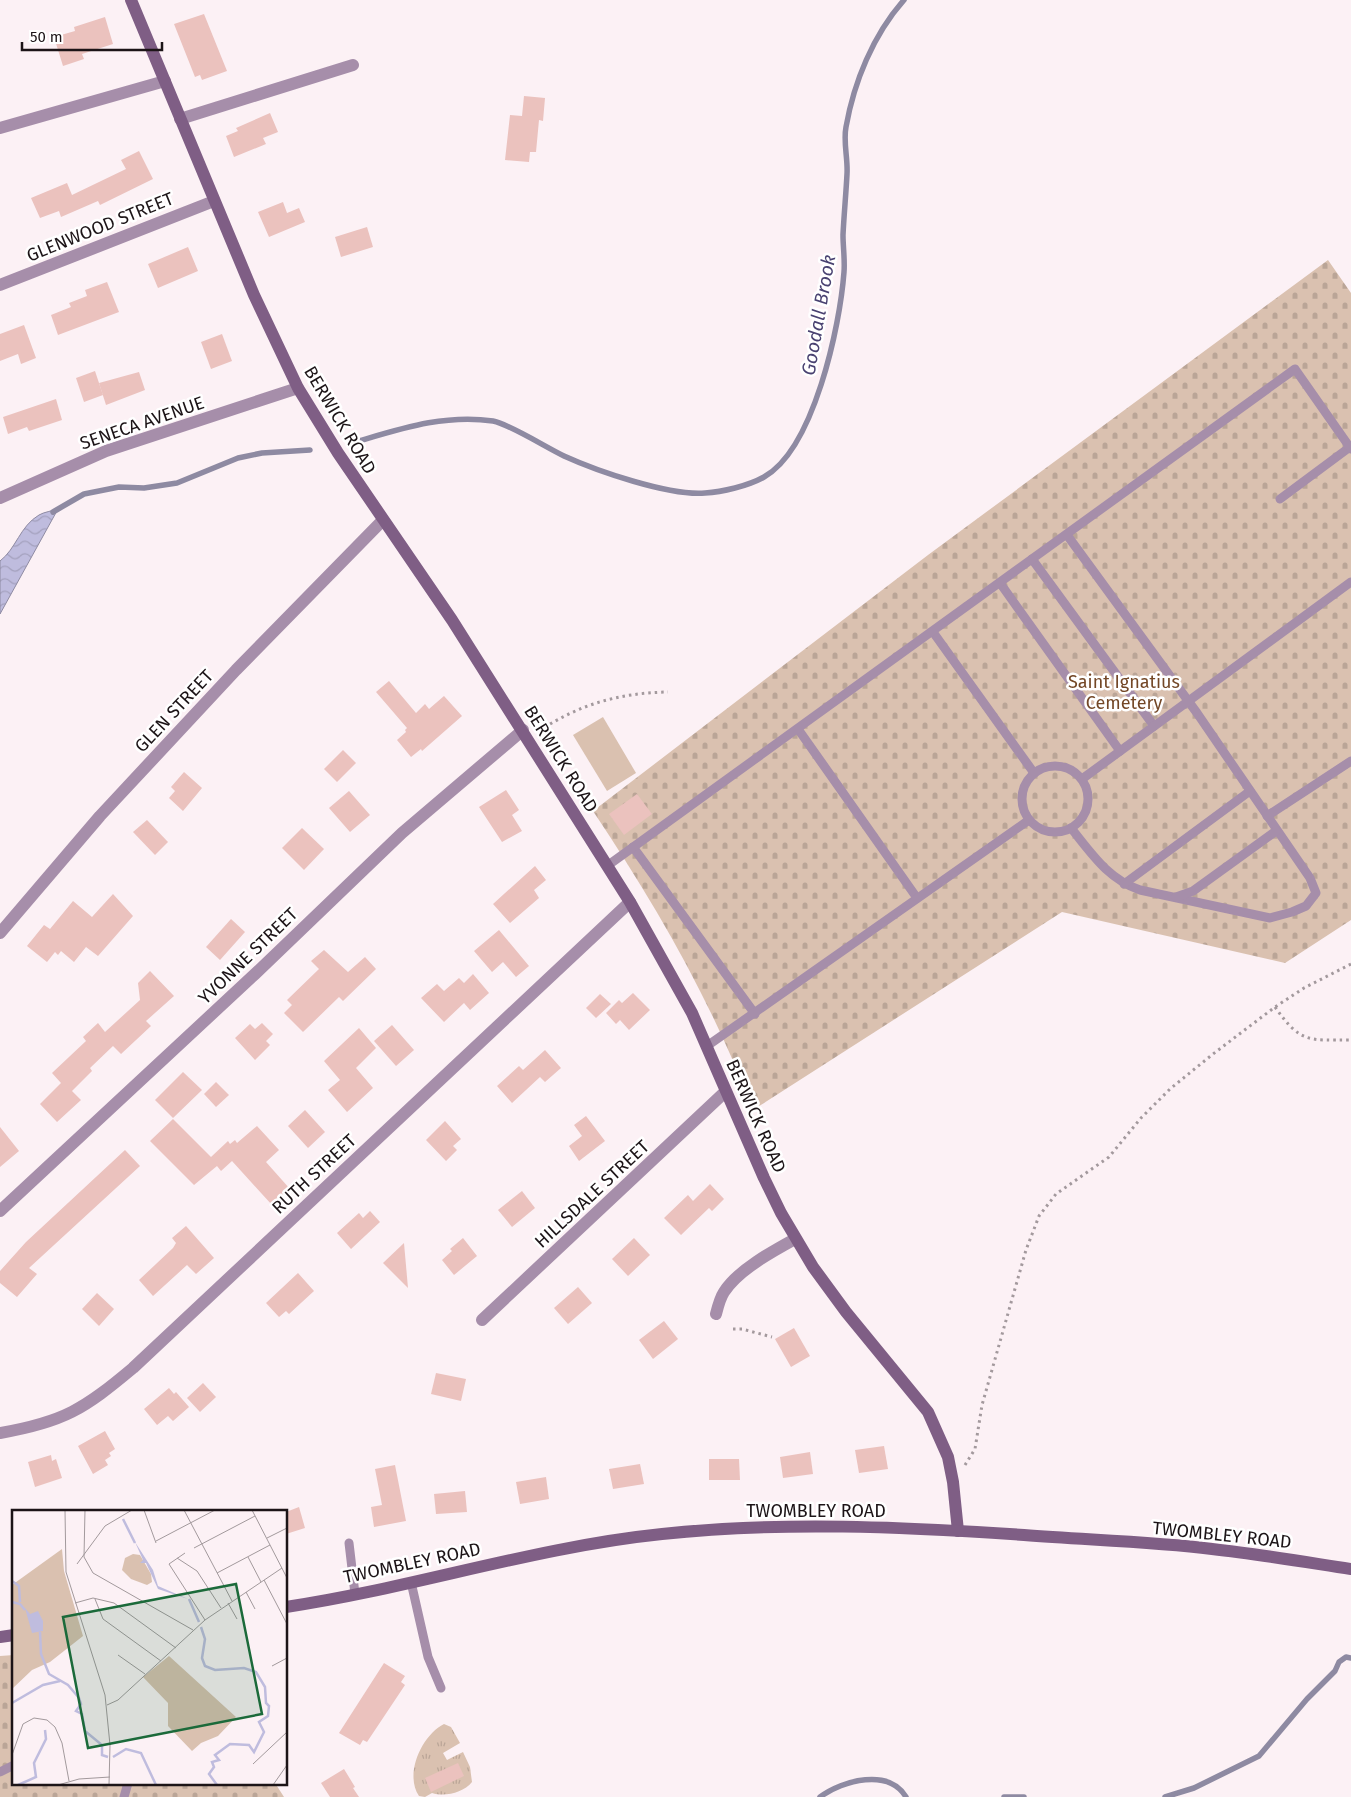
<svg xmlns="http://www.w3.org/2000/svg" width="1351" height="1797" viewBox="0 0 1351 1797" font-family="'Fira Sans',sans-serif">
<style>
.grass{fill:url(#grass-tufts)}
.cemetery{fill:url(#cemetery-stones)}
.pitch{fill:#dac1b0}
.water{fill:url(#water-waves);stroke:#8e8aa2}
.lines{fill:none;stroke-linecap:round;stroke-linejoin:round}
.stream{stroke:#8e8aa2;stroke-width:5.5}
.building{fill:#ebc2be}
.path{stroke:#a3999d;stroke-width:3;stroke-dasharray:2.5 4;stroke-linecap:butt}
.lane{stroke:#a68eaa;stroke-width:9}
.street{stroke:#a68eaa;stroke-width:12}
.secondary{stroke:#7f5e85;stroke-width:12}
.labels{text-anchor:middle;stroke-width:5;stroke-linejoin:round;paint-order:stroke}
.street-label{font-size:18px;fill:#1c1417;stroke:#fff}
.park-label{font-size:18px;fill:#734726;stroke:#fff}
.water-label{font-size:19px;font-style:italic;fill:#494271;stroke:#fff}
.inset-river{fill:none;stroke:#bfbcde;stroke-width:2.5}
.inset-road{fill:none;stroke:#a2999c;stroke-width:1}
.view{fill:#1b6a3a;fill-opacity:0.15;stroke:#1b6a3a;stroke-width:2.5}
.inset-edge{fill:none;stroke:#1c1417;stroke-width:2.5}
</style>
<defs>
<pattern id="grass-tufts" width="24" height="20" patternUnits="userSpaceOnUse" patternTransform="scale(1.25)"><rect width="24" height="20" fill="#dac1b0"/><path d="M3 7l-1-3M5 7V3M7 7l1-3M15 17l-1-3M17 17v-4M19 17l1-3" fill="none" stroke="#baa597"/></pattern>
<pattern id="cemetery-stones" width="16" height="16" patternUnits="userSpaceOnUse" patternTransform="scale(1.25)"><rect width="16" height="16" fill="#dac1b0"/><path d="M2 7V4a2 2 0 0 1 4 0v3zM10 15v-3a2 2 0 0 1 4 0v3z" fill="#baa597"/></pattern>
<pattern id="water-waves" width="16" height="10" patternUnits="userSpaceOnUse" patternTransform="scale(1.25)"><rect width="16" height="10" fill="#bfbcde"/><path d="M0 5q4-4 8 0t8 0" fill="none" stroke="#a4a1be"/></pattern>
</defs>
<rect width="100%" height="100%" fill="#fcf1f5"/>
<path class="grass" d="M 444,1724 L 451,1727 L 460,1743 L 443,1753 L 447,1760 L 463,1752 L 470,1767 L 472,1782 C 463,1793 445,1797 432,1793 L 425,1797 L 419,1796 C 404,1774 422,1735 444,1724 Z"/>
<g class="cemetery">
<path d="M 1328,260 L 1351,293 L 1351,920 L 1285,963 L 1062,912 L 753,1110 C 713,1004 656,905 593,811 L 928,555 Z"/>
<polygon points="14,1655 14,1783 275,1783 284,1797 0,1797 0,1656"/>
</g>
<polygon class="pitch" points="603,717 636,773 607,791 573,735"/>
<path class="water" d="M 58,509 L 0,614 L 0,561 C 16,549 20,526 39,515 C 44,512 52,511 58,509 Z"/>
<g class="lines">
<g class="stream">
<path d="M 359,441 C 403,428 446,414 493,421 C 509,424 547,448 564,456 C 597,471 669,496 705,493 C 722,492 748,486 764,477 C 814,449 840,326 844,272 C 845,260 843,247 843,235 C 844,214 846,194 847,174 C 848,158 843,142 846,127 C 854,82 873,35 904,0"/>
<polyline points="53,512 84,494 119,487 144,488 177,483 238,458 262,453 310,450"/>
<path d="M 820,1797 C 843,1780 889,1768 906,1797"/>
<polyline points="1004,1797 1024,1797"/>
<polyline points="1165,1797 1194,1788 1259,1756 1307,1699 1335,1671 1339,1662 1346,1657 1351,1658"/>
</g>
</g>
<g class="building">
<polygon points="204,14 227,71 202,80 200,75 195,77 174,24"/>
<polygon points="105,17 113,44 82,54 84,59 63,66 54,37 75,31 74,27"/>
<polygon points="524,96 545,98 543,121 539,120 536,152 530,152 529,162 505,160 510,115 522,116"/>
<polygon points="270,113 278,132 263,138 266,144 234,157 226,136 238,131 236,128"/>
<polygon points="139,151 153,179 100,205 98,201 61,217 59,211 40,218 31,198 67,183 72,195 126,169 121,160"/>
<polygon points="283,202 287,213 299,208 305,222 269,237 258,212"/>
<polygon points="367,227 373,247 341,257 335,237"/>
<polygon points="188,247 198,271 158,288 148,264"/>
<polygon points="107,282 119,312 58,335 51,315 71,307 69,303 87,296 85,290"/>
<polygon points="24,325 36,358 21,364 18,354 0,361 0,334"/>
<polygon points="222,334 232,361 211,369 201,342"/>
<polygon points="95,371 103,395 84,402 76,378"/>
<polygon points="139,372 145,390 106,405 99,383"/>
<polygon points="56,399 62,420 29,431 27,427 8,434 3,417"/>
<polygon points="389,681 416,713 425,704 429,709 444,696 462,716 422,751 421,749 411,757 397,740 406,732 405,730 407,728 376,692"/>
<polygon points="343,750 356,763 337,782 324,769"/>
<polygon points="184,772 202,788 183,811 169,798 175,791 171,787"/>
<polygon points="506,790 519,810 512,815 522,831 502,842 479,807"/>
<polygon points="349,791 370,815 350,832 329,808"/>
<polygon points="637,794 652,814 624,835 609,814"/>
<polygon points="147,820 168,842 155,855 133,832"/>
<polygon points="302,828 324,849 304,870 282,848"/>
<polygon points="535,866 546,880 534,890 539,898 510,923 493,904"/>
<polygon points="113,894 133,916 98,956 86,947 74,962 61,951 58,955 55,952 47,962 27,946 44,925 50,929 73,901 92,917"/>
<polygon points="231,919 245,932 220,960 206,947"/>
<polygon points="499,930 529,966 516,977 503,962 492,972 474,951"/>
<polygon points="324,950 348,972 365,957 376,969 343,1001 339,997 303,1032 284,1013 292,1005 287,1000 319,969 311,961"/>
<polygon points="150,971 174,996 146,1021 151,1026 121,1054 113,1046 90,1068 92,1071 72,1091 81,1100 57,1122 40,1104 61,1083 52,1073 86,1041 83,1037 98,1023 105,1032 140,1000 138,983"/>
<polygon points="473,974 489,993 470,1010 464,1003 444,1022 421,998 437,984 444,991 459,978 464,983"/>
<polygon points="633,993 650,1010 629,1030 620,1020 616,1024 606,1013 619,1000 622,1003"/>
<polygon points="600,994 611,1004 596,1018 586,1008"/>
<polygon points="262,1023 273,1034 266,1041 270,1045 255,1060 235,1038 250,1024 255,1029"/>
<polygon points="392,1025 414,1050 396,1066 374,1041"/>
<polygon points="359,1028 376,1048 356,1068 373,1088 347,1112 328,1090 340,1080 324,1061"/>
<polygon points="545,1050 561,1068 545,1082 540,1077 512,1103 497,1086 519,1066 523,1070"/>
<polygon points="183,1072 202,1090 173,1118 155,1100"/>
<polygon points="216,1082 229,1095 216,1107 204,1094"/>
<polygon points="305,1110 325,1132 308,1148 288,1126"/>
<polygon points="586,1116 605,1141 579,1161 569,1146 582,1136 574,1125"/>
<polygon points="173,1119 211,1157 228,1141 230,1144 235,1140 237,1143 257,1126 279,1150 266,1162 290,1189 272,1205 232,1161 221,1171 217,1166 194,1185 150,1141"/>
<polygon points="445,1121 461,1139 453,1146 457,1150 446,1161 426,1140"/>
<polygon points="0,1127 19,1151 0,1167"/>
<polygon points="125,1150 140,1166 29,1268 37,1274 17,1297 0,1283 0,1271 26,1242"/>
<polygon points="710,1184 724,1199 712,1211 709,1208 681,1235 664,1218 688,1195 693,1201"/>
<polygon points="522,1191 535,1208 512,1227 498,1210"/>
<polygon points="370,1211 380,1222 351,1249 337,1233 359,1213 363,1218"/>
<polygon points="186,1226 214,1258 196,1274 187,1265 153,1296 139,1280 173,1248 176,1243 172,1238"/>
<polygon points="463,1238 477,1256 454,1275 442,1260 452,1251 450,1249"/>
<polygon points="634,1238 650,1255 628,1276 612,1259"/>
<polygon points="404,1243 408,1288 383,1263"/>
<polygon points="298,1273 314,1291 289,1314 286,1311 279,1317 266,1303"/>
<polygon points="578,1287 592,1303 568,1324 554,1308"/>
<polygon points="97,1293 114,1309 99,1326 82,1309"/>
<polygon points="664,1321 678,1339 653,1359 639,1340"/>
<polygon points="794,1328 810,1356 791,1367 775,1339"/>
<polygon points="436,1373 466,1379 461,1401 431,1394"/>
<polygon points="203,1383 216,1397 200,1412 187,1398"/>
<polygon points="169,1388 174,1394 176,1392 189,1407 173,1421 168,1416 157,1425 144,1409"/>
<polygon points="105,1431 115,1449 109,1453 111,1456 105,1460 108,1465 93,1474 78,1446"/>
<polygon points="884,1446 888,1469 859,1473 855,1450"/>
<polygon points="810,1452 813,1474 783,1478 780,1457"/>
<polygon points="51,1455 52,1461 56,1459 62,1478 35,1487 28,1462"/>
<polygon points="709,1459 739,1459 740,1480 709,1480"/>
<polygon points="640,1464 644,1484 613,1489 609,1469"/>
<polygon points="395,1465 406,1521 374,1527 371,1507 382,1505 375,1469"/>
<polygon points="546,1477 549,1499 520,1504 516,1482"/>
<polygon points="465,1491 467,1512 436,1514 434,1494"/>
<polygon points="299,1507 305,1528 286,1534 286,1512"/>
<polygon points="384,1663 405,1676 401,1682 405,1685 367,1742 363,1740 360,1745 339,1733"/>
<polygon points="458,1763 464,1776 431,1792 425,1778"/>
<polygon points="344,1769 355,1787 353,1788 359,1797 330,1797 321,1783"/>
</g>
<g class="lines">
<g class="path">
<path d="M 539,731 C 580,704 619,693 668,692"/>
<path d="M 1275,1007 C 1301,1044 1309,1040 1351,1040"/>
<polyline points="733,1329 742,1329 772,1337"/>
<polyline points="965,1465 975,1449 982,1405 1026,1250 1039,1216 1056,1194 1109,1157 1141,1118 1170,1089 1213,1054 1275,1007 1304,988 1351,964"/>
</g>
<g class="lane">
<polyline points="1280,499 1350,447"/>
<path d="M 1067,535 L 1197,713 L 1310,878 L 1316,893 L 1306,906 L 1292,912 L 1270,918 L 1140,890 C 1108,879 1092,854 1071,828"/>
<polyline points="1032,559 1154,726"/>
<polyline points="1000,583 1120,751"/>
<polyline points="933,632 1034,773"/>
<polyline points="798,729 917,898"/>
<circle cx="1055" cy="799" r="33"/>
<polyline points="1082,779 1351,582"/>
<polyline points="1267,816 1351,761"/>
<polyline points="633,847 755,1014"/>
<polyline points="607,866 1295,369 1351,449"/>
<polyline points="1124,884 1250,791"/>
<polyline points="1176,897 1193,891 1276,831"/>
<polyline points="707,1046 1029,820"/>
<polyline points="349,1543 355,1594"/>
<polyline points="411,1582 428,1657 441,1688"/>
<polyline points="0,1772 14,1765"/>
<polyline points="124,1797 128,1783"/>
</g>
<g class="street">
<polyline points="180,119 353,65"/>
<polyline points="0,128 165,81"/>
<polyline points="0,285 214,201"/>
<polyline points="0,498 106,451 298,388"/>
<polyline points="0,933 100,816 236,670 383,520"/>
<polyline points="0,1211 255,974 402,833 523,730"/>
<path d="M 716,1314 C 718,1306 720,1298 724,1292 C 738,1270 773,1251 795,1239"/>
<polyline points="482,1320 725,1092"/>
<path d="M 0,1433 C 64,1422 84,1409 133,1368 L 630,902"/>
</g>
<g class="secondary">
<polyline points="131,0 254,295 298,388 338,453 452,620 630,902 692,1013 764,1178 781,1213 813,1267 846,1312 928,1412 948,1457 953,1482 958,1531"/>
<path d="M 286,1607 C 413,1588 535,1547 662,1534 C 783,1521 903,1527 1024,1535 C 1086,1540 1150,1541 1212,1549 C 1258,1554 1305,1562 1351,1569"/>
<polyline points="0,1637 14,1635"/>
</g>
</g>
<g class="labels">
<g class="street-label">
<text transform="translate(100 227) rotate(-22)" y="6">GLENWOOD STREET</text>
<text transform="translate(340 420) rotate(59)" y="6">BERWICK ROAD</text>
<text transform="translate(142 423) rotate(-19)" y="6">SENECA AVENUE</text>
<text transform="translate(174 711) rotate(-47)" y="6">GLEN STREET</text>
<text transform="translate(561 759) rotate(58)" y="6">BERWICK ROAD</text>
<text transform="translate(248 956) rotate(-44)" y="6">YVONNE STREET</text>
<text transform="translate(756 1116) rotate(66)" y="6">BERWICK ROAD</text>
<text transform="translate(314 1174) rotate(-43)" y="6">RUTH STREET</text>
<text transform="translate(592 1194) rotate(-43)" y="6">HILLSDALE STREET</text>
<text x="816" y="1517">TWOMBLEY ROAD</text>
<text transform="translate(1222 1535) rotate(6)" y="6">TWOMBLEY ROAD</text>
<text transform="translate(412 1563) rotate(-12)" y="6">TWOMBLEY ROAD</text>
</g>
<g class="park-label">
<text x="1124" y="688">Saint Ignatius<tspan x="1124" dy="21">Cemetery</tspan></text>
</g>
<g class="water-label">
<text transform="translate(818 315) rotate(-80)" y="7">Goodall Brook</text>
</g>
</g>
<g transform="translate(12 1510)">
<rect width="275" height="275" fill="#fcf1f5"/>
<path d="M 121,44 L 128,45 L 139,64 L 140,72 L 135,75 L 119,69 L 110,60 L 113,48 Z" fill="#dac1b0"/>
<path d="M 50,39 L 52,61 L 71,126 L 38,152 L 20,160 L 0,179 L 0,75 ZM 157,146 L 224,207 L 206,226 L 189,233 L 180,241 L 156,216 L 156,193 L 131,167 Z" fill="#dac1b0"/>
<path d="M 123,32 L 141,60 L 146,76 L 176,89 L 146,79 L 134,53 L 128,53 L 131,50 ZM 13,98 L 18,104 L 26,101 L 31,111 L 31,121 L 20,123 Z" fill="#bfbcde"/>
<path class="inset-river" d="M 111,9 L 123,33M 0,71 L 7,76 L 8,92M 177,89 L 187,112M 0,92 L 8,94 L 13,100M 189,117 L 193,129 L 190,148 L 193,156 L 203,160 L 232,158 L 244,162 L 253,177 L 254,193 L 257,196 L 256,206 L 247,212 L 252,222 L 242,242 L 237,235 L 218,234 L 203,245 L 207,250 L 200,252 L 202,257 L 197,264 L 205,275M 28,122 L 29,144 L 37,164 L 56,175 L 67,188 L 69,194 L 64,201 L 70,204 L 73,221 L 90,235 L 90,245 L 96,247M 0,193 L 31,175 L 48,171M 101,247 L 114,239 L 129,243 L 144,275M 6,275 L 24,267 L 22,253 L 34,229 L 33,220"/>
<path class="inset-road" d="M 53,0 L 54,62 L 93,185 L 98,235 L 97,275M 73,0 L 72,47 L 81,63 L 181,120M 132,0 L 144,33M 172,0 L 220,91M 240,0 L 275,68M 255,28 L 275,18M 144,31 L 203,0M 182,38 L 243,6M 173,43 L 157,54 L 193,110M 236,47 L 249,72M 165,48 L 185,61 L 209,98M 65,54 L 93,16 L 120,0M 205,63 L 258,35M 252,70 L 275,114M 234,82 L 243,99M 83,89 L 91,109 L 149,151M 63,93 L 81,88 L 102,93 L 164,138M 216,93 L 225,109M 106,145 L 133,164M 260,156 L 275,148M 95,195 L 106,190 L 193,110 L 270,58M 0,245 L 11,214 L 22,208 L 35,210 L 43,217 L 50,233 L 57,271M 241,254 L 275,222M 46,275 L 67,269 L 98,267M 261,275 L 275,255"/>
<path class="view" d="M 224,74 L 250,204 L 76,238 L 51,107 Z"/>
<rect width="275" height="275" class="inset-edge"/>
</g>
<path d="M22 42v8h140v-8" fill="none" stroke="#1c1417" stroke-width="2.5"/>
<text x="30" y="42" font-size="15" fill="#1c1417" stroke="#ffffff" stroke-width="4" paint-order="stroke">50 m</text>
</svg>
